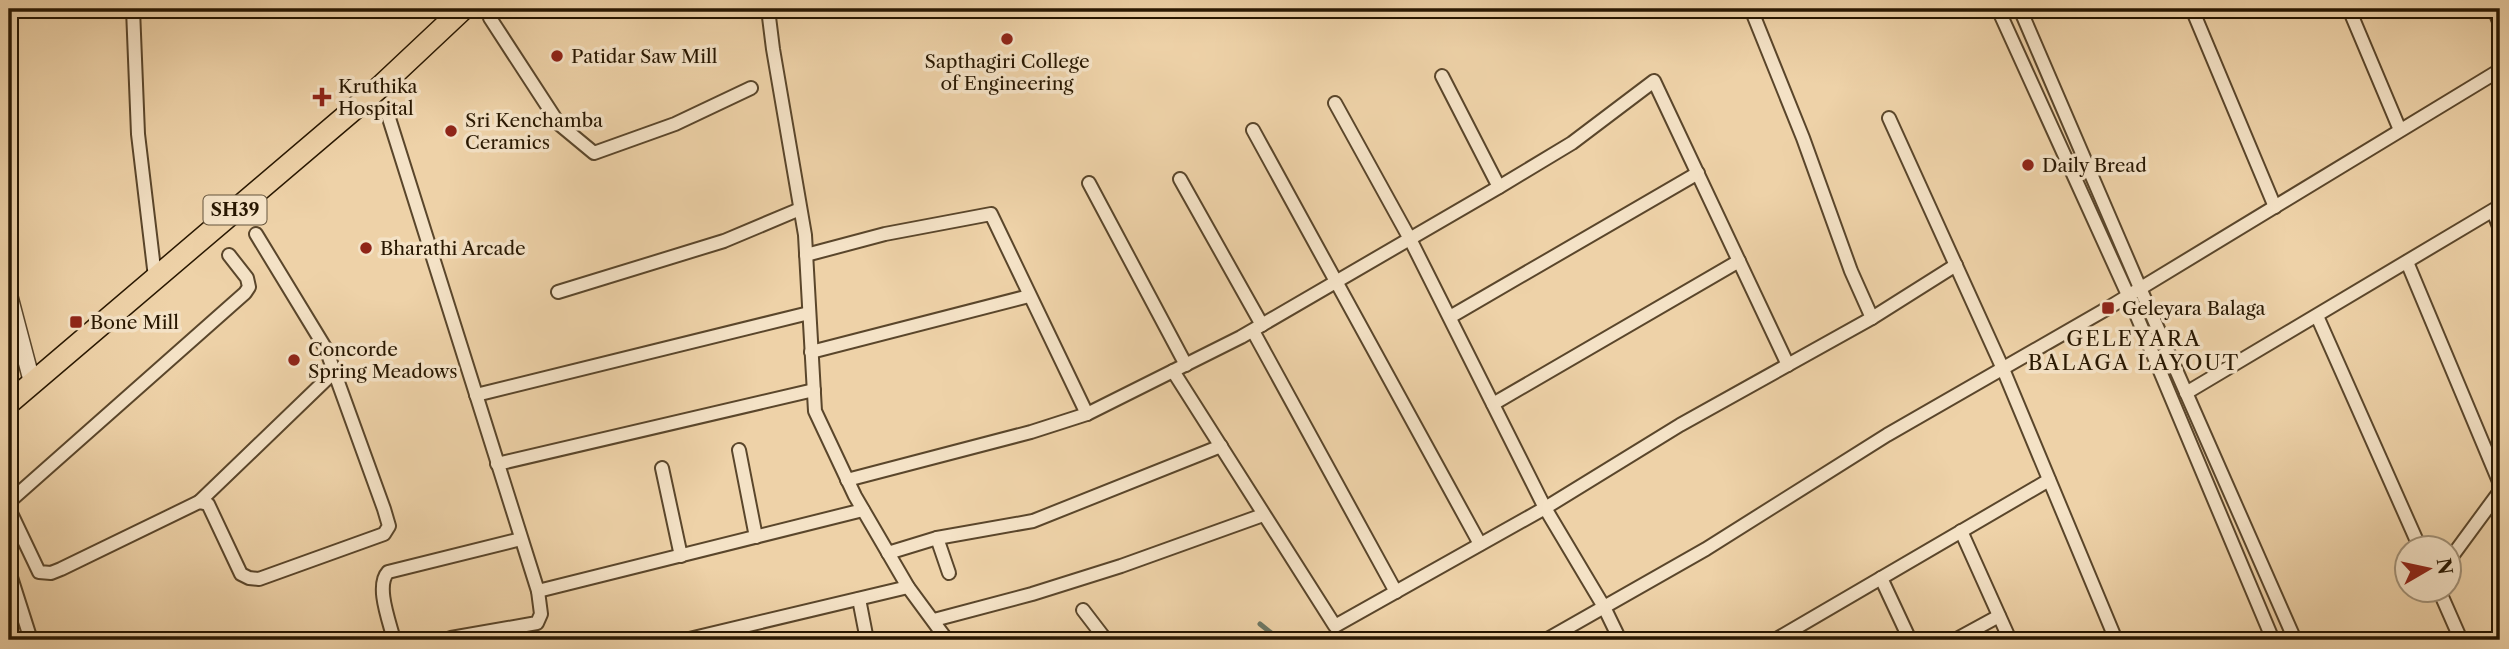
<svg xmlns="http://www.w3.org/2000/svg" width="2509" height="649" viewBox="0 0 2509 649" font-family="'Libre Caslon Text',serif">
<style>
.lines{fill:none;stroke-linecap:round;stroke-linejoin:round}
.stream{stroke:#6c7865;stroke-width:5}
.minor-casing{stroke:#5a462b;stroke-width:16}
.tertiary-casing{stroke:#5a462b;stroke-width:19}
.primary-casing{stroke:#281701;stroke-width:24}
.minor{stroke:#f4e2c6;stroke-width:12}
.tertiary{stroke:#f4e2c6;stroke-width:16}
.primary{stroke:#eed2a8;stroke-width:21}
.poi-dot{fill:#8f2418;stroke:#f4e2c6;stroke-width:2.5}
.labels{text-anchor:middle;stroke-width:7;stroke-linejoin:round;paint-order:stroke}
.shield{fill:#f4e2c6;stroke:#65543c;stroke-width:2}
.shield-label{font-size:18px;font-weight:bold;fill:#281701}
.poi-label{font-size:19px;fill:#281701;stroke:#f4e2c6;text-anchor:start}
.neighbourhood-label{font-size:21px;letter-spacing:2px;fill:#281701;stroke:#f4e2c6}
</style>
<rect width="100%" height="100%" fill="#eed2a8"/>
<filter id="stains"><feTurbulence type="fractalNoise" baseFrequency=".00286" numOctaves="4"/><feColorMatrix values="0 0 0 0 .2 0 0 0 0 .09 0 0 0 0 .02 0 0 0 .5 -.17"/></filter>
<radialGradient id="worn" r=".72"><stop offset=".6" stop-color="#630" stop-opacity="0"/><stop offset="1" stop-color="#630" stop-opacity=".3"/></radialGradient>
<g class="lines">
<polyline class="stream" points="1260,624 1280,640"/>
<g class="minor-casing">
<g id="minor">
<polyline points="133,9 138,134 155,277"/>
<polyline points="768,9 773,49 805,235 815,411 855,496 908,587 947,640"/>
<polyline points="1751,9 1803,138 1851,271 1872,318"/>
<polyline points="1998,9 2128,295 2273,640"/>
<polyline points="2020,9 2140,288 2295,640"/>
<polyline points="2192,9 2275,207"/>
<polyline points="2349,9 2400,130"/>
<polyline points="2494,9 2500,24"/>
<polyline points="490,18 559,124 594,153 675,124 751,88"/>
<polyline points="1442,76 1499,187"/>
<polyline points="1335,103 1410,239 1545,508 1604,607 1620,640"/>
<polyline points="388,115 538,591 541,614 537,623 451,638"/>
<polyline points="1889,118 2003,369 2116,640"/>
<polyline points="1253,130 1480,544"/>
<polyline points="1180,179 1262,325"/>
<polyline points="1089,183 1186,365"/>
<polyline points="2493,211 2500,229"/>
<polyline points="229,255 247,278 249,287 245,293 10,501 9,509 39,572 51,573 61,569 199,502 208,504 241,574 249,578 259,579 384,534 389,526 384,509 326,349 256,234"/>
<polyline points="806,255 885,234 991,214 1087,414"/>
<polyline points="2407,262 2500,484"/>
<polyline points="558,292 724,241 800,209"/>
<polyline points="2317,316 2420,548"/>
<polyline points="1450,317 1698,173"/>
<polyline points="1253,331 1396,592"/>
<polyline points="811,352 1029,296"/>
<polyline points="1173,371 1335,626 1545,508 1680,425 1872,318 1956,265"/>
<polyline points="2186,393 2500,206"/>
<polyline points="476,395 809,313"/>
<polyline points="1493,404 1739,261"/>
<polyline points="739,450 756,537"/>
<polyline points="497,464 814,390"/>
<polyline points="662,468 681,556"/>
<polyline points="847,480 1031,432 1087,414 1241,337 1499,187 1572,143 1654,81 1788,365"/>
<polyline points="199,502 333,373"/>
<polyline points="1961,531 2010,640"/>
<polyline points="937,538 949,573"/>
<polyline points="888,553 937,538 1033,521 1221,446"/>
<polyline points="2450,559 2500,491"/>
<polyline points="9,571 31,640"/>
<polyline points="1881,578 1910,640"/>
<polyline points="2439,590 2461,640"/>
<polyline points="538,591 863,510"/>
<polyline points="859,599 867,640"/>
<polyline points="1083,610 1106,640"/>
<polyline points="934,620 1032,594 1121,566 1263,515"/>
<path d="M 394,640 C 390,623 375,586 388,572 L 521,539"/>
<polyline points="685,640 908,587"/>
<polyline points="1546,640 1706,549 1887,435 2108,308 2500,70"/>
<polyline points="1775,640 2049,480"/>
<polyline points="1955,640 1999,616"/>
</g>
</g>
<g class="tertiary-casing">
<polyline id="tertiary" points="9,295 32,382"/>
</g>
<g class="primary-casing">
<polyline id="primary" points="9,403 380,87 463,9"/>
</g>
<use href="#minor" class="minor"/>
<use href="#tertiary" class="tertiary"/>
<use href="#primary" class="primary"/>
</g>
<g class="poi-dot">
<circle cx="1007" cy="39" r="7"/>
<circle cx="557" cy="56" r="7"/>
<path d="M318.5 86.5h7v7h7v7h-7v7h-7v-7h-7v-7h7z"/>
<circle cx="451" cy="131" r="7"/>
<circle cx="2028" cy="165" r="7"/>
<circle cx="366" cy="248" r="7"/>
<rect x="2101" y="301" width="14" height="14" rx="3.5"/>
<rect x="69" y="315" width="14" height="14" rx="3.5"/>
<circle cx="294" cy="360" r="7"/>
</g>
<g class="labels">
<rect class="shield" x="203.5" y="195.5" width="63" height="29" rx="5"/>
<g class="shield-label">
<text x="235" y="216">SH39</text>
</g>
<g class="poi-label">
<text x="571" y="63">Patidar Saw Mill</text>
<text x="1007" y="68" text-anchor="middle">Sapthagiri College<tspan x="1007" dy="22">of Engineering</tspan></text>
<text x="338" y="93">Kruthika<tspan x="338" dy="22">Hospital</tspan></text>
<text x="465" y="127">Sri Kenchamba<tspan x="465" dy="22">Ceramics</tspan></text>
<text x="2042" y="172">Daily Bread</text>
<text x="380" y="255">Bharathi Arcade</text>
<text x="2122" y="315">Geleyara Balaga</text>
<text x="90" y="329">Bone Mill</text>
<text x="308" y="356">Concorde<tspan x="308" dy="22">Spring Meadows</tspan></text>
</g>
<g class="neighbourhood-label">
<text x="2134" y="346">GELEYARA<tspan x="2134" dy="24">BALAGA LAYOUT</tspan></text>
</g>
</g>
<rect width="2509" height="649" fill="none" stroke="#eed2a8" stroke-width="35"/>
<rect x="10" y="10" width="2488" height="628" fill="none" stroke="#281701" stroke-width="3.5"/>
<rect x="18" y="18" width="2474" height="614" fill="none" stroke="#281701" stroke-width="2"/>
<g transform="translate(2428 569) rotate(81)"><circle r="33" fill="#f4e2c6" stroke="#a29177" stroke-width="2"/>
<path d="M0-5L12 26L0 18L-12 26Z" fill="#8f2418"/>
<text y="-10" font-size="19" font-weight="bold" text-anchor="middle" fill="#281701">N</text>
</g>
<rect width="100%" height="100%" filter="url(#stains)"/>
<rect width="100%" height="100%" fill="url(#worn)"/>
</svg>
